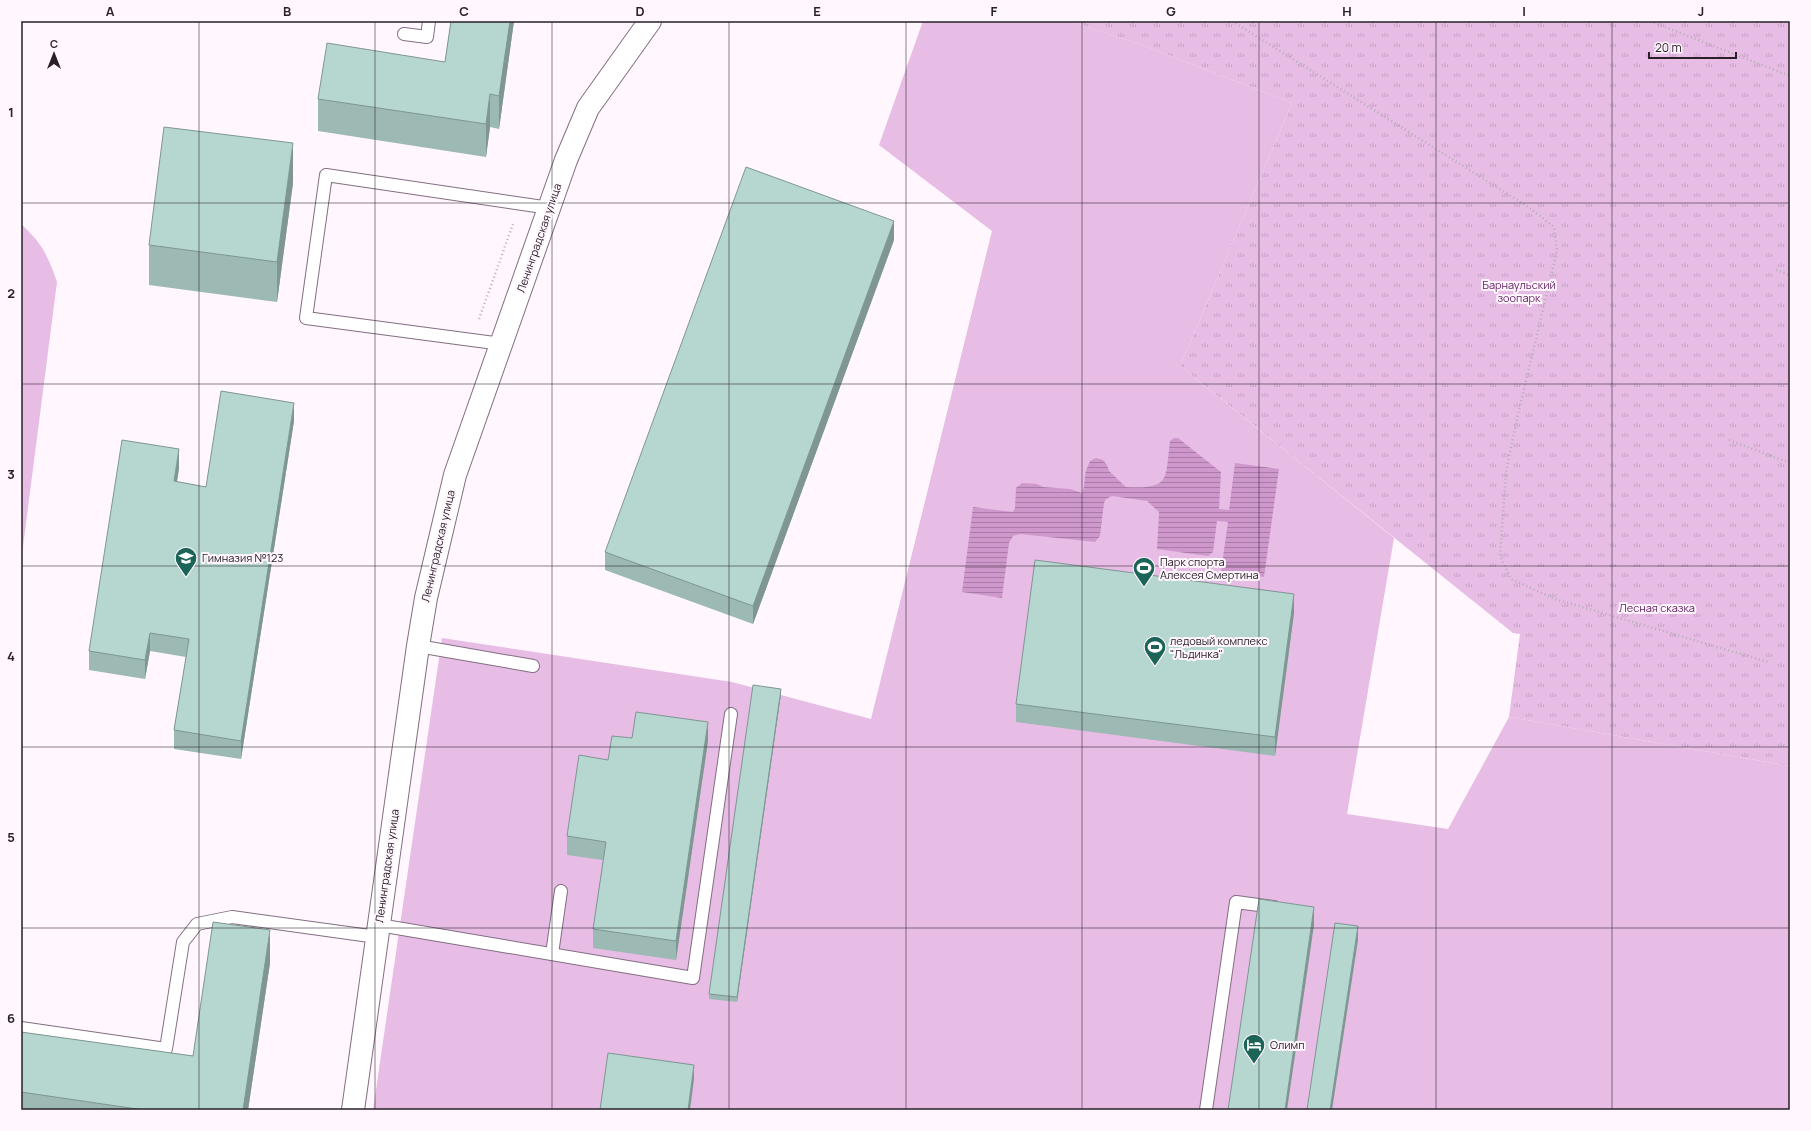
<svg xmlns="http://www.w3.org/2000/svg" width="1811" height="1131" viewBox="0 0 1811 1131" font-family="Manrope,sans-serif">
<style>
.park{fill:url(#park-tufts)}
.pitch{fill:#e7bce5}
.water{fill:url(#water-rules)}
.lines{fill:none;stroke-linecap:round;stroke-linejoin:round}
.service-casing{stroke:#836e82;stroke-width:14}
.minor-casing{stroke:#836e82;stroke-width:24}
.path{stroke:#b7aeb6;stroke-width:2.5;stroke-dasharray:1 3;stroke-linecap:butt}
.service{stroke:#fff;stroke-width:12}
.minor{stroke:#fff;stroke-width:22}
.wall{fill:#9cb9b3}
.shaded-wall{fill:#7f9692}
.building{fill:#b5d7d0;stroke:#7f9692}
.grid{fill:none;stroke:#292028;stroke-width:1;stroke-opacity:0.55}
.labels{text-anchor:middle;stroke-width:4;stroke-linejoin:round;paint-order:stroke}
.street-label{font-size:11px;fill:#292028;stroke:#fff6fe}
.park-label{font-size:11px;fill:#601f60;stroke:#fff6fe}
.poi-label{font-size:11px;fill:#292028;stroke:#fff6fe;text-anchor:start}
.neatline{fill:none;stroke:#292028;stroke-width:1.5}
.grid-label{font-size:13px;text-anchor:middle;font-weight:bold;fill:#292028}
</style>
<defs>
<pattern id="park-tufts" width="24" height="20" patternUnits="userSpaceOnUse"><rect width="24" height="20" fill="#e7bce5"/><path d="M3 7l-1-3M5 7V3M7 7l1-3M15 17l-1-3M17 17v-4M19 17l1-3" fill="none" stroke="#c6a1c4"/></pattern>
<pattern id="water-rules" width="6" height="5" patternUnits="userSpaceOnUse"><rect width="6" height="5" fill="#cf98cd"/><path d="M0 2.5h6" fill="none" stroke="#a87ca6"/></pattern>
</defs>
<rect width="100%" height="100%" fill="#fff6fe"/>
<polygon class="park" points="1070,21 1790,21 1790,766 1509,717 1520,634 1513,633 1180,366 1292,103 1142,45"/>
<g class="pitch">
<polygon points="923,21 1070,21 1142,45 1292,103 1180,366 1394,538 1347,814 1448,829 1509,717 1790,766 1790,1110 373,1110 442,638 732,682 871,719 992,231 879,145"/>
<path d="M 21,224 C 42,243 48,256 57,282 L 21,562 Z"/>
</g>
<path class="water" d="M 1174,438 L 1178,438 L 1221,472 L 1219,509 L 1229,510 L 1235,463 L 1279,469 L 1264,577 L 1221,571 L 1228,522 L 1217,521 L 1213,552 L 1208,556 L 1157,549 L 1159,512 L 1147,501 L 1112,496 L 1106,499 L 1104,503 L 1100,536 L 1095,542 L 1020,534 L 1013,536 L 1009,543 L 1002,598 L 962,592 L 973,507 L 1013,512 L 1015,508 L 1016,488 L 1022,483 L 1037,484 L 1043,487 L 1070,489 L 1082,493 C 1085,487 1084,483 1085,477 C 1085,471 1088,466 1090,461 L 1096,458 L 1103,460 L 1107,465 L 1109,471 L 1126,487 C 1171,489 1165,480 1170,441 Z"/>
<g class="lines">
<g class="service-casing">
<g id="service">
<polyline points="404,34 427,37 429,21"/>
<polyline points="502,344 306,318 326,175 550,208"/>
<polyline points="418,646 533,666"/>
<polyline points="379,925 693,978 731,714"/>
<polyline points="552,954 561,891"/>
<polyline points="21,1028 166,1049 183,942 197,924 232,917 377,937"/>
<polyline points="1206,1110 1236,902 1274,907"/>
</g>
</g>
<g class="minor-casing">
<polyline id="minor" points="353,1110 418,646 426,598 455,475 566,160 588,108 650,21"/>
</g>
<g class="path">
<polyline points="1232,21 1530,208 1554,227 1557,251 1518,414 1506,472 1500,556 1511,579 1555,599 1768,662"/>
<polyline points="1650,21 1790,76"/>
<polyline points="1776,270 1790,275"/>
<polyline points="479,319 513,224"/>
<polyline points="1729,440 1790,463"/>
</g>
<use href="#service" class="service"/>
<use href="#minor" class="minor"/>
</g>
<g class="wall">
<polygon points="451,21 514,21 499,129 490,127 486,157 318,131 318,99 445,62"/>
<polygon points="293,183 277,302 149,285 149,245"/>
<polygon points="894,240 753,624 605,570 605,552"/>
<polygon points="294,421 241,759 174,749 174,730 186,657 150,651 145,679 89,670 89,651 179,468 177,482 206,487"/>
<polygon points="1294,613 1275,756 1016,722 1016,704"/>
<polygon points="781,694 737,1002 709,999 709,994"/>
<polygon points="632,738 708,741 676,960 593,948 593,929 603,860 567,855 567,836 608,760"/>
<polygon points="270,963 248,1110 21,1110 21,1032 193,1056"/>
</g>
<g class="shaded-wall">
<polygon points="510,21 514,21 499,129 499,96"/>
<polygon points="490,94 490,127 486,157 486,124"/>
<polygon points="293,143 293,183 277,302 277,262"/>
<polygon points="894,221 894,240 753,624 753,606"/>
<polygon points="294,403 294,421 241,759 241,741"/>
<polygon points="179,449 179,468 174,500 174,481"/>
<polygon points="1294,594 1294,613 1275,756 1275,737"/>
<polygon points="150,633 150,651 145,679 145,660"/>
<polygon points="781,689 781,694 737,1002 737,997"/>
<polygon points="708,722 708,741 676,960 676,941"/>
<polygon points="1314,907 1314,925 1287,1110 1285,1110"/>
<polygon points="1358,926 1358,940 1332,1110 1330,1110"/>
<polygon points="270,930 270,963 248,1110 243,1110"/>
<polygon points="694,1065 694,1079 690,1110 688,1110"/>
</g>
<g class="building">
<polygon points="451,21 510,21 499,96 490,94 486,124 318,99 327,43 445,62"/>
<polygon points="164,127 293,143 277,262 149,245"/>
<polygon points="746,167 894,221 753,606 605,552"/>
<polygon points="221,391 294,403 241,741 174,730 189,639 150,633 145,660 89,651 122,440 179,449 174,481 206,487"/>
<polygon points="1035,560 1294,594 1275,737 1016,704"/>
<polygon points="753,685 781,689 737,997 709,994"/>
<polygon points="636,712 708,722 676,941 593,929 606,842 567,836 579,755 608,760 612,736 632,738"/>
<polygon points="1259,899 1314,907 1285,1110 1228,1110"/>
<polygon points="213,922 270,930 243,1110 144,1110 21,1092 21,1032 193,1056"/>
<polygon points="1335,923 1358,926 1330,1110 1307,1110"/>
<polygon points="608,1053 694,1065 688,1110 600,1110"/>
</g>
<path class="grid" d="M 199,21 L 199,1110M 375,21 L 375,1110M 552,21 L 552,1110M 729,21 L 729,1110M 906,21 L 906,1110M 1082,21 L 1082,1110M 1259,21 L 1259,1110M 1436,21 L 1436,1110M 1612,21 L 1612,1110M 21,203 L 1790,203M 21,384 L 1790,384M 21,566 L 1790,566M 21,747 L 1790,747M 21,928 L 1790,928"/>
<defs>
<g id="school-pin" transform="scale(1.15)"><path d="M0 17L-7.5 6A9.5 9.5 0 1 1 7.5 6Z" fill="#1c6458" stroke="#fff6fe"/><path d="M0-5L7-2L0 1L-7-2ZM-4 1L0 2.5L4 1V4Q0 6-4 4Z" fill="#fff"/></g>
<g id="stadium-pin" transform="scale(1.15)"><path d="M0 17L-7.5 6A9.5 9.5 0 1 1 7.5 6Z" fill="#1c6458" stroke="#fff6fe"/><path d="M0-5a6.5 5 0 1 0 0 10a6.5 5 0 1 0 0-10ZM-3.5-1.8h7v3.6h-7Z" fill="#fff"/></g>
<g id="hotel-pin" transform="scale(1.15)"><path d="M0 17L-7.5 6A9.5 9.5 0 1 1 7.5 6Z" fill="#1c6458" stroke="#fff6fe"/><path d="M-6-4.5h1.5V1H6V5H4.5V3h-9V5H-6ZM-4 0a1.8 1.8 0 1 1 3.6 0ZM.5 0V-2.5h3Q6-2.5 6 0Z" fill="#fff"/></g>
</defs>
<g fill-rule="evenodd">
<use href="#school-pin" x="186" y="558"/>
<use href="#stadium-pin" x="1144" y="568"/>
<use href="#stadium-pin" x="1155" y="647"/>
<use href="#hotel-pin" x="1254" y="1045"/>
</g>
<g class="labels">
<g class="street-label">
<text transform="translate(539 238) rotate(-71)" y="4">Ленинградская улица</text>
<text transform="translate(438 546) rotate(-77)" y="4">Ленинградская улица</text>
<text transform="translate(387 866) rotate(-82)" y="4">Ленинградская улица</text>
</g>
<g class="park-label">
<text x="1519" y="289">Барнаульский<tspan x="1519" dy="13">зоопарк</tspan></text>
<text x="1657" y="612">Лесная сказка</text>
</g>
<g class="poi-label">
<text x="202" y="562">Гимназия №123</text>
<text x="1160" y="566">Парк спорта<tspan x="1160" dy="13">Алексея Смертина</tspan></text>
<text x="1170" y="645">ледовый комплекс<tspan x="1170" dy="13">"Льдинка"</tspan></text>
<text x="1270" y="1049">Олимп</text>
</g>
</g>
<rect width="1811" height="1131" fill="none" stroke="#fff6fe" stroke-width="44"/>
<g transform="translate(54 54)" stroke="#fff6fe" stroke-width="3" paint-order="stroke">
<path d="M0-3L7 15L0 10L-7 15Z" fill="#292028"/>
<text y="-6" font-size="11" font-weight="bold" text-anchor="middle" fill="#292028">С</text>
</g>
<path d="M1649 52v6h87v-6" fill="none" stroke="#292028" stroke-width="2"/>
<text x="1655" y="52" font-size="12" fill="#292028" stroke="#fff6fe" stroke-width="3" paint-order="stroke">20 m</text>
<rect x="22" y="22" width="1767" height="1087" class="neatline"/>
<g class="grid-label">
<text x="110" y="16">A</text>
<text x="287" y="16">B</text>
<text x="464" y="16">C</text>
<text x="640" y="16">D</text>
<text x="817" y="16">E</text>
<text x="994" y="16">F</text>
<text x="1171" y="16">G</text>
<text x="1347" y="16">H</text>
<text x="1524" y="16">I</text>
<text x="1701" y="16">J</text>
<text x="11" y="117">1</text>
<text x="11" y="298">2</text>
<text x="11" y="479">3</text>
<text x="11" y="661">4</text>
<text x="11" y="842">5</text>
<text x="11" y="1023">6</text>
</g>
</svg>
